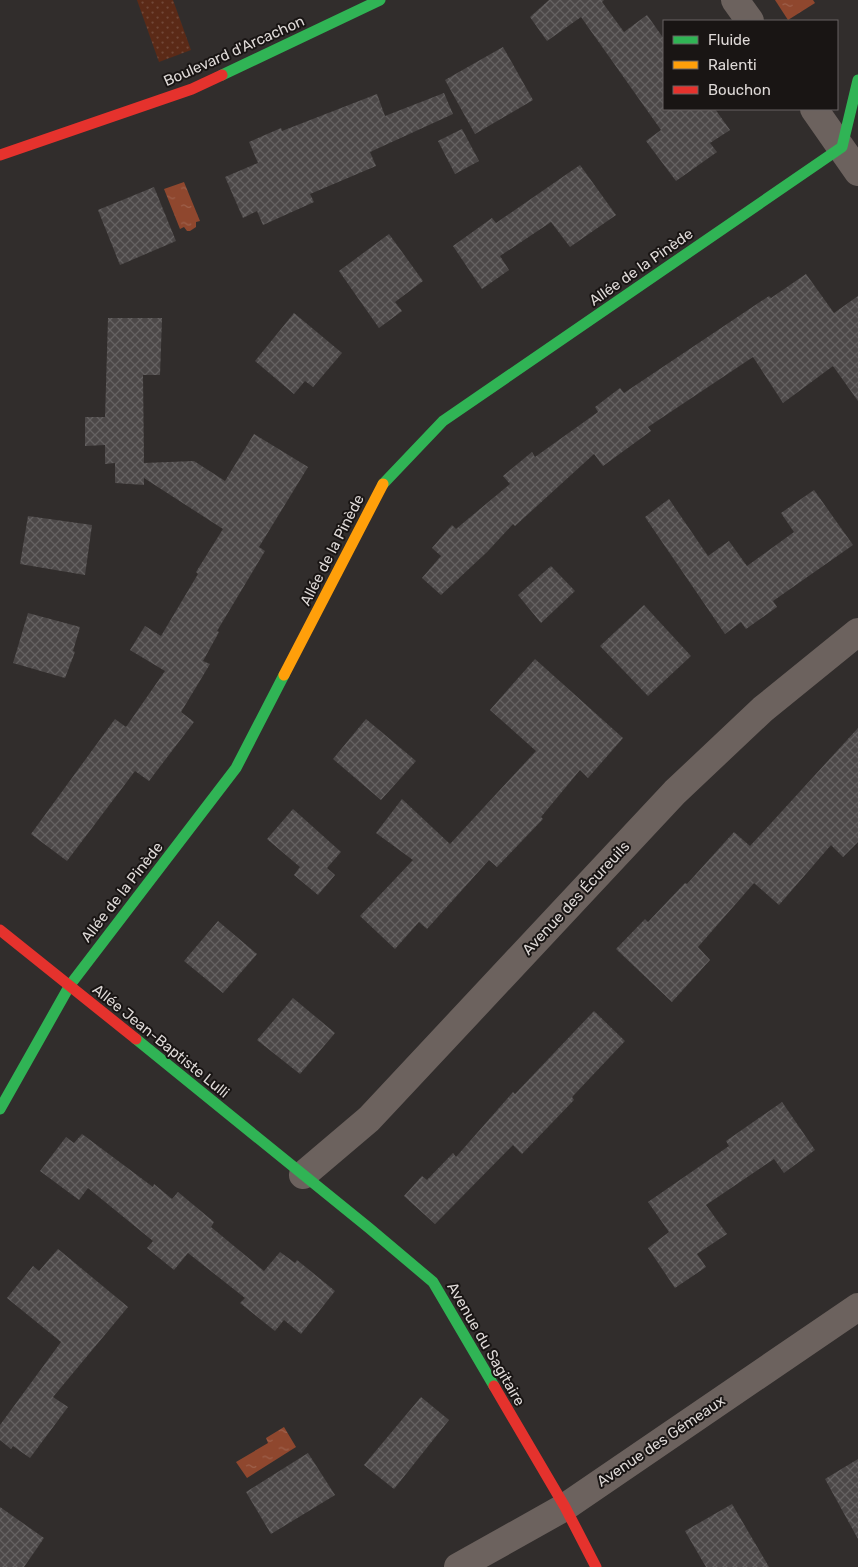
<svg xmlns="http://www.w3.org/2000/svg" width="858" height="1567" viewBox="0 0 858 1567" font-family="Rubik,sans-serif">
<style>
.grass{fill:url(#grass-dots)}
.water{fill:url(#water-ripples)}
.building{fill:url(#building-cross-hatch)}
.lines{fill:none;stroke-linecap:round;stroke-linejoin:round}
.street{stroke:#6c625e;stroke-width:28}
.fast{stroke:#30b455;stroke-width:11}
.slow{stroke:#ff9f0a;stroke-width:11}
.jam{stroke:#e5322d;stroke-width:11}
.labels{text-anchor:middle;stroke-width:4;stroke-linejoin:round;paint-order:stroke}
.street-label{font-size:15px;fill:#ded9d7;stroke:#191514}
</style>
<defs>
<pattern id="grass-dots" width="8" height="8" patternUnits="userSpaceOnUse" patternTransform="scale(1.25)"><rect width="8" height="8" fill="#5b2a17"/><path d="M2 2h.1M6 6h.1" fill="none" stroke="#724838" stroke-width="1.8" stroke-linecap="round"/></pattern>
<pattern id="water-ripples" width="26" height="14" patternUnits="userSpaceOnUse" patternTransform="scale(1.25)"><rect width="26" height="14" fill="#8f472e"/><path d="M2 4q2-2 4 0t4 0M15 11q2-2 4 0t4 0" fill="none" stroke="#9e614c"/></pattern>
<pattern id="building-cross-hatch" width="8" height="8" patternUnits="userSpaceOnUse" patternTransform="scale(1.25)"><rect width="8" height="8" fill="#4c4848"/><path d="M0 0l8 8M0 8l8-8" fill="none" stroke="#656262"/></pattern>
</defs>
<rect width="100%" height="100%" fill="#312d2c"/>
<polygon class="grass" points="137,0 173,0 191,50 159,62"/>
<g class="water">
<polygon points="775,0 813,0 815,3 788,20"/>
<polygon points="184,182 200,221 196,222 196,227 190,231 187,231 184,227 180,229 164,189"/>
<polygon points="284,1427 296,1447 247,1478 236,1462 268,1443 266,1438"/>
</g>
<g class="building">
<polygon points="549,0 604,0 602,2 624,32 647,15 664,39 664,109 715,109 730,130 710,143 717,152 676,181 646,141 661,130 581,17 547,41 530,17"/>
<polygon points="503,47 533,100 475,134 445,80"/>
<polygon points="444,93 453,114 370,152 376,166 310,194 314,202 263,225 257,211 243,218 225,177 258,163 249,142 281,128 282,131 377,94 385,116"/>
<polygon points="462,129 479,161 455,174 438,141"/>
<polygon points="580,165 616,215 570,247 551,222 500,256 509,270 482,289 453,246 492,218 496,223"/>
<polygon points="154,187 176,241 120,265 98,210"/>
<polygon points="389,234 423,281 395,302 402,311 379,328 339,271"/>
<polygon points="806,274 834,313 858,296 858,401 833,366 783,403 753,357 648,427 651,431 603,466 594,454 515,526 513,524 487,552 441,595 422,578 441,556 432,548 452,525 456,529 510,484 503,476 532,452 535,457 598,412 595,407 620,388 624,393 769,296 771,298"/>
<polygon points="294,313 342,353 313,387 305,381 294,394 255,361"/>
<polygon points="108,318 162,318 160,375 143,375 144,463 194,461 225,481 254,434 308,467 259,547 265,551 217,631 219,632 203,661 210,664 181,712 194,722 149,781 135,771 67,861 31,834 115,719 126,727 165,671 130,650 145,626 161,636 198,574 196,572 223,529 144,478 144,485 115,483 115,463 105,464 105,445 85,446 85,417 105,417"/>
<polygon points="814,490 853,545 773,601 777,607 746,629 741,622 725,634 645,517 669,499 708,556 729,541 747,566 794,532 781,513"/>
<polygon points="28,516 92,525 85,575 20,564"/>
<polygon points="551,566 575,591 541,623 518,595"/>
<polygon points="644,605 691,656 648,696 600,646"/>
<polygon points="28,613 80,627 73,651 75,652 65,678 13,663"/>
<polygon points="535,659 623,738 588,778 580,770 541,817 543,819 497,867 489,860 427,929 419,922 395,949 360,916 413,860 376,833 402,799 450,844 536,751 490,710"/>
<polygon points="366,719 416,761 381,800 333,759"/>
<polygon points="858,728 858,842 843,857 831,845 779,905 754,883 698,947 710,960 672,1002 616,949 645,919 648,922 685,883 687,884 734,832 750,846"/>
<polygon points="293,809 341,852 327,868 335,875 318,895 294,875 300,867 267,839"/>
<polygon points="218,921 257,954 223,993 184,961"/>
<polygon points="293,998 335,1033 300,1074 257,1040"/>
<polygon points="594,1011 625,1041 572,1097 574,1100 522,1154 513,1145 435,1224 404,1196 422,1176 427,1180 453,1153 456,1157 513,1092 515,1094"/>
<polygon points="782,1102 815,1150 784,1173 774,1159 706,1205 727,1234 697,1254 706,1267 675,1288 648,1248 669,1232 648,1202 729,1146 726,1141"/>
<polygon points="82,1134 153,1187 154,1184 172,1199 178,1192 214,1222 211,1227 264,1271 280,1252 295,1263 297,1260 335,1291 301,1334 284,1320 275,1331 240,1303 245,1298 188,1253 174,1270 147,1248 153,1241 88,1188 79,1200 40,1171 66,1137 74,1143"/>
<polygon points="58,1249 128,1307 53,1397 68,1407 30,1458 13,1446 11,1449 0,1440 0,1425 61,1342 7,1298 33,1266 39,1271"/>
<polygon points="421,1397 449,1420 394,1489 364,1465"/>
<polygon points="308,1453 335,1495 271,1534 246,1492"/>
<polygon points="858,1459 858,1539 825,1479"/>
<polygon points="732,1504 769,1567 706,1567 685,1531"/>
<polygon points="0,1507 44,1538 24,1567 0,1567"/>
</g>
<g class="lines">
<g class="street">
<polyline points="735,0 750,21"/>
<polyline points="814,109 858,172"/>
<polyline points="303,1175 369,1119 675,792 763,709 858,632"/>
<polyline points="458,1567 565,1507 858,1307"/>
</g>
<g class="fast">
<polyline points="222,75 380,0"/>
<polyline points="383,484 443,421 842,147 858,80"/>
<polyline points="136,1039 369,1228 433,1282 494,1386"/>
<polyline points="0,1109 70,985 236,768 284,675"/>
</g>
<polyline class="slow" points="284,675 383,484"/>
<g class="jam">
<polyline points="0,155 192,89 222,75"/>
<polyline points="0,930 136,1039"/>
<polyline points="494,1386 565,1507 596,1567"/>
</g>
</g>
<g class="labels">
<g class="street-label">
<text transform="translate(234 51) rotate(-24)" y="5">Boulevard d'Arcachon</text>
<text transform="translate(641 267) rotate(-35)" y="5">Allée de la Pinède</text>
<text transform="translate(332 550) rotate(-63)" y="5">Allée de la Pinède</text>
<text transform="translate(122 892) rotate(-52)" y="5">Allée de la Pinède</text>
<text transform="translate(576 898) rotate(-47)" y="5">Avenue des Écureuils</text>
<text transform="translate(161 1041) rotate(39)" y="5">Allée Jean-Baptiste Lulli</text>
<text transform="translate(486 1344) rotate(60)" y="5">Avenue du Sagitaire</text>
<text transform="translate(661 1441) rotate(-34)" y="5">Avenue des Gémeaux</text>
</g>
</g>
<rect x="663" y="20" width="175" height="90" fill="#191514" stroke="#686362"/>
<rect x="673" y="36" width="25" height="8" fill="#30b455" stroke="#686362"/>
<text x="708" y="45" font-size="15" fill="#ded9d7">Fluide</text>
<rect x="673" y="61" width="25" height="8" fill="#ff9f0a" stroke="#686362"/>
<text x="708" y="70" font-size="15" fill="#ded9d7">Ralenti</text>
<rect x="673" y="86" width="25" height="8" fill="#e5322d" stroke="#686362"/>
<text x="708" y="95" font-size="15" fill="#ded9d7">Bouchon</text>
</svg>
